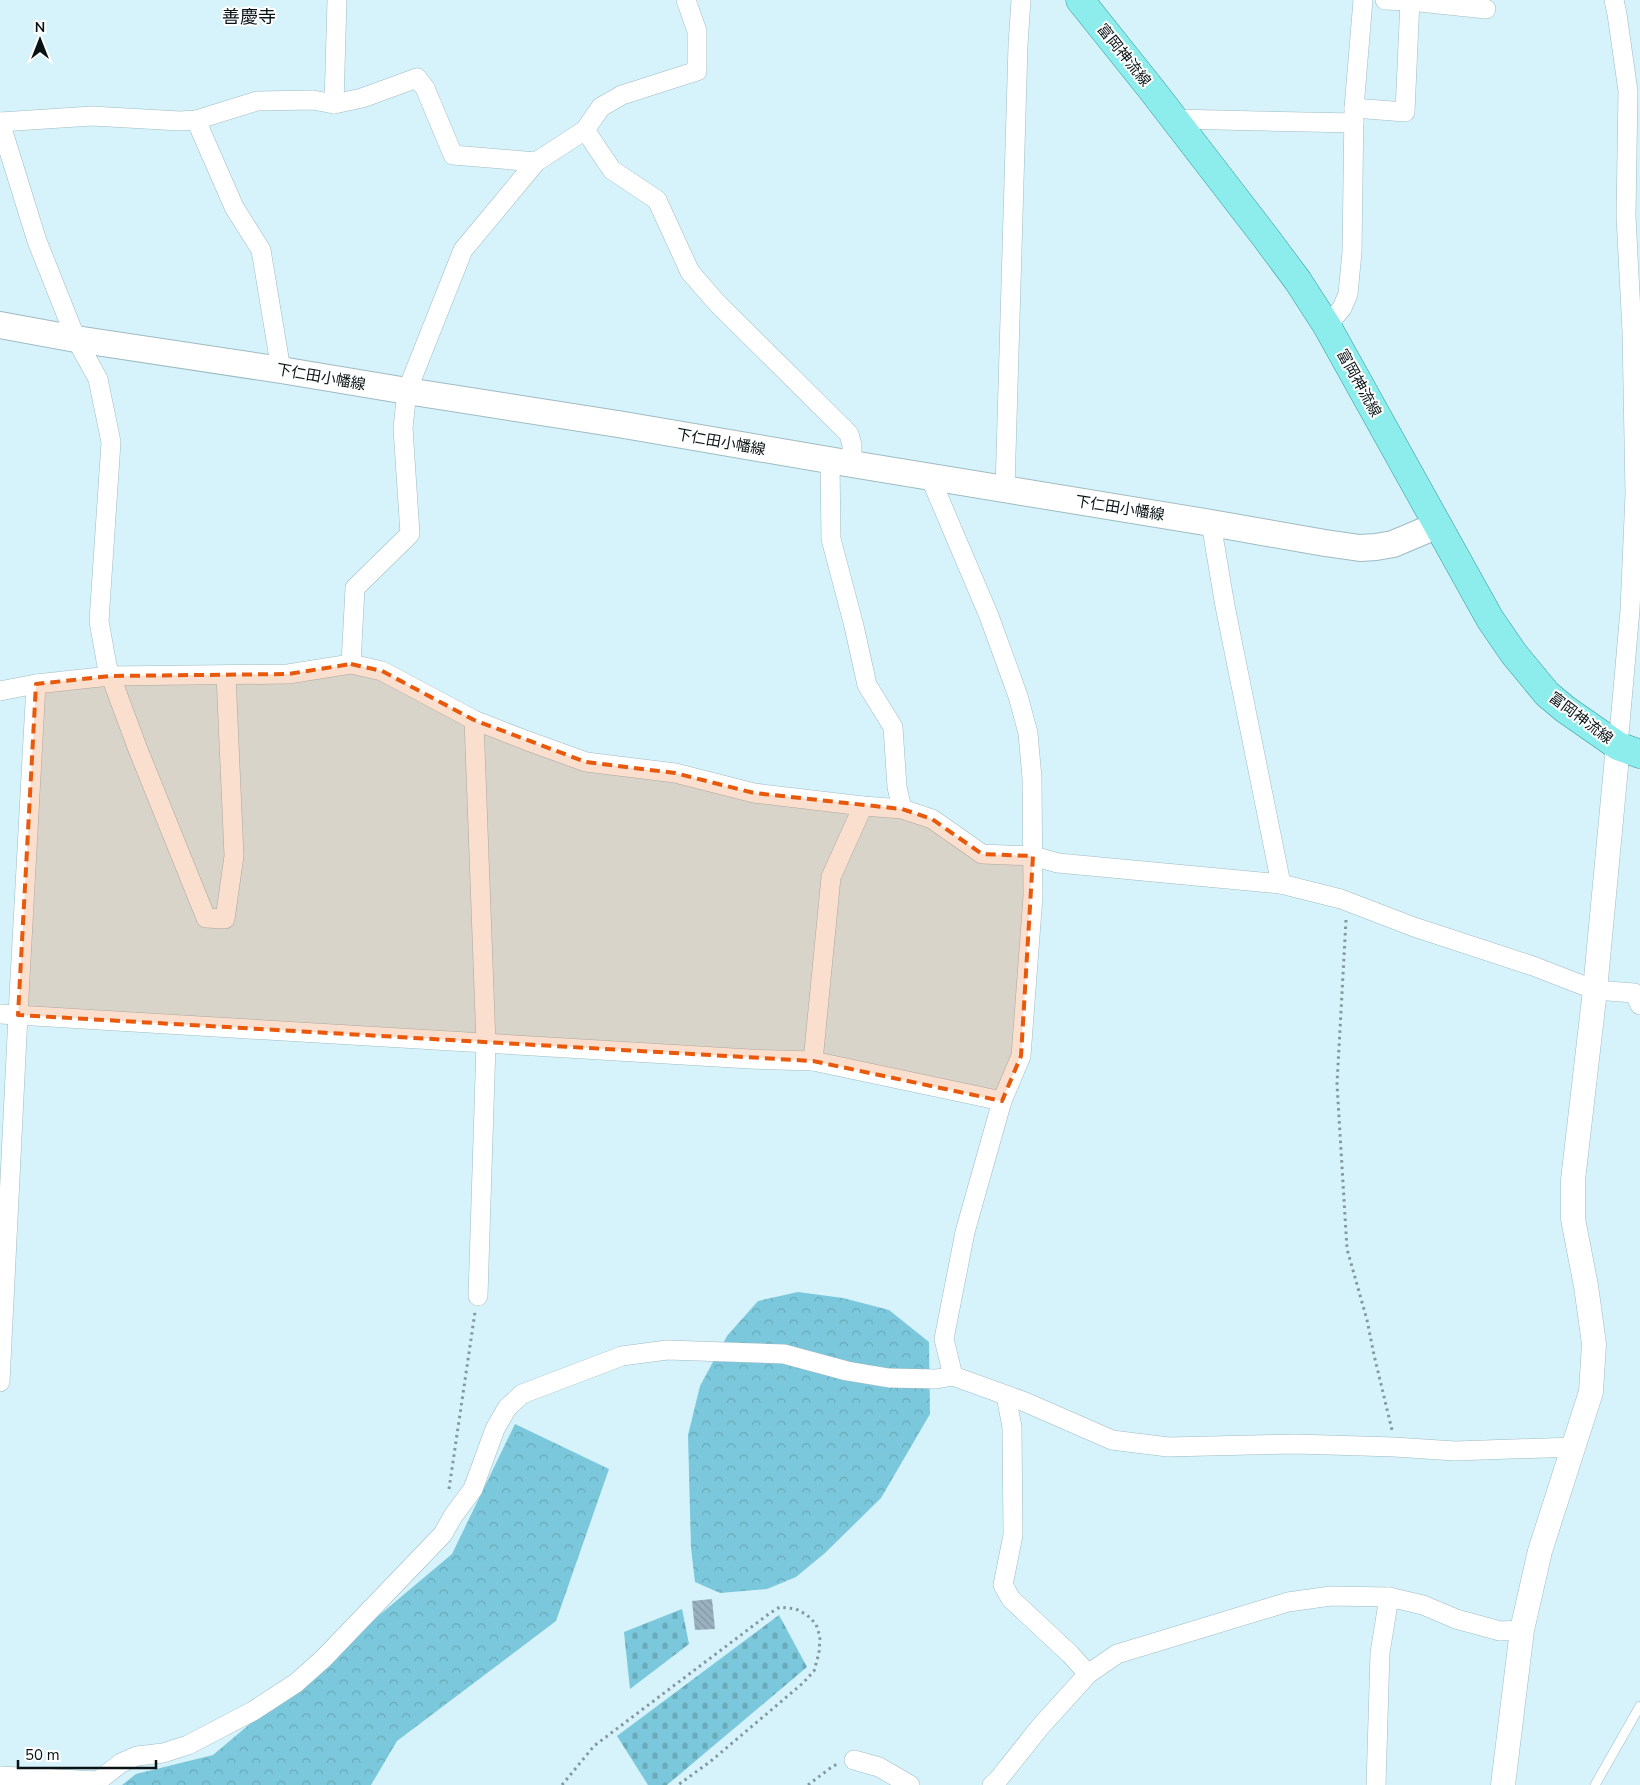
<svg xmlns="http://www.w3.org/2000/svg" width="1640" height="1785" viewBox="0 0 1640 1785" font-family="'Nunito Sans','Noto Sans JP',sans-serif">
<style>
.forest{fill:url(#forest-crowns)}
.cemetery{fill:url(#cemetery-stones)}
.building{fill:url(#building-back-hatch)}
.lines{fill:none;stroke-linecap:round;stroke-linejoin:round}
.service-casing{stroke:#9fbbc3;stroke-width:10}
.minor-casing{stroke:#9fbbc3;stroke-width:20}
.tertiary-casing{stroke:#9fbbc3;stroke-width:25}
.secondary-casing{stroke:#9fbbc3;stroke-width:28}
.primary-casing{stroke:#2d9999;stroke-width:29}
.path{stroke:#83989e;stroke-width:3;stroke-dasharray:2.5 4;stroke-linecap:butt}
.service{stroke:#fff;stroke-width:9}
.minor{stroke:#fff;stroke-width:19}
.tertiary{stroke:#fff;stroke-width:24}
.secondary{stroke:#fff;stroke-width:26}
.primary{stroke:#8cedec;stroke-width:28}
.marked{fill:#e8590c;fill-opacity:0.2;stroke:#e8590c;stroke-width:4;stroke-dasharray:10 6;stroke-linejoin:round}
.labels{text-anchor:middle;stroke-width:4;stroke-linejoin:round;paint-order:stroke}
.street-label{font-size:15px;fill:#091316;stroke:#fff}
.quarter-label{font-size:18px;fill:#091316;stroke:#fff}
</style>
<defs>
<pattern id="forest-crowns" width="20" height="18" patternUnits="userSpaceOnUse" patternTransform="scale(1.25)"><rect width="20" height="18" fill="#7bc7db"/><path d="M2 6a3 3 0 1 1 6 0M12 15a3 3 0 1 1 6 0" fill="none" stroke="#69aabb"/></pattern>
<pattern id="cemetery-stones" width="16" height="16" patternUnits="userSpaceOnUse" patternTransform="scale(1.25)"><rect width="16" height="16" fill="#7bc7db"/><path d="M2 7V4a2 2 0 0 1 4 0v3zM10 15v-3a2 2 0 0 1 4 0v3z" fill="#69aabb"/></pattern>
<pattern id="building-back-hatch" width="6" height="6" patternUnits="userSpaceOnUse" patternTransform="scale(1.25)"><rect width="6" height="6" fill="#9bb1bf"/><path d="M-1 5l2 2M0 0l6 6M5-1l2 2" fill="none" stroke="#8497a3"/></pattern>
</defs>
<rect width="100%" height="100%" fill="#d6f3fb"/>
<g class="forest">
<polygon points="798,1292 843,1298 889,1310 929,1342 930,1414 881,1498 825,1553 796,1577 767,1589 720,1593 695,1582 691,1548 688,1435 700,1386 727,1336 758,1301"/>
<polygon points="515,1424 609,1469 556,1621 397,1741 371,1785 122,1785 136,1774 213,1755 452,1554"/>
</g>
<g class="cemetery">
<polygon points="682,1609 689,1644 630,1689 624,1632"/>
<polygon points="779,1615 807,1667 667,1785 648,1785 617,1736"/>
</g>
<polygon class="building" points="712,1599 715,1629 695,1630 692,1601"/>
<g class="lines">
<g class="service-casing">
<polyline id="service" points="1595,1785 1640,1706"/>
</g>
<g class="minor-casing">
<g id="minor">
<polyline points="1385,0 1410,1 1486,9"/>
<polyline points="1614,0 1617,14 1628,91 1626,216 1632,332 1635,494 1630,610 1618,746"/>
<polyline points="334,104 337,0"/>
<polyline points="1354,108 1405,112 1410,0"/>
<polyline points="1174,119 1354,123"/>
<polyline points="196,120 234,207 261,250 281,370"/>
<polyline points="0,122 37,241 76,339 98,379 111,442 99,621 107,666 137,747 206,918 225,919 234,856 226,675"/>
<polyline points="0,122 92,116 180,121 196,120 257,101 313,100 334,104 362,98 417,78 425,88 453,155 536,162"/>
<polyline points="585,130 612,170 657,200 690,272 716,302 849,434 852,445 852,464"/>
<polyline points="1327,326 1342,308 1348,294 1352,252 1354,108 1363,0"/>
<polyline points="830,461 831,539 854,626 867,685 893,727 897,787 902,809"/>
<polyline points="930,477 989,616 1018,696 1028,733 1032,778 1033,896 1021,1056 1002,1101 965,1232 944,1339 953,1376"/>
<polyline points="1005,489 1018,45 1021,0"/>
<polyline points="1211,523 1225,606 1281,884"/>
<polyline points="351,664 355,588 410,534 403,428 407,391 463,250 536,162 585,130 601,107 622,95 697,71 697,31 686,0"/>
<polyline points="0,691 36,684 110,676 288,674 351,664 382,671 474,720 525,740 586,762 675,773 754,793 863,806 902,809 932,819 982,854 1033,856 1058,863 1281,884 1341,899 1414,927 1533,966 1595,990 1634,993 1640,1005"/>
<polyline points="474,720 486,1044 478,1296"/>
<polyline points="0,1014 750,1059 813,1061 1002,1101"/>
<polyline points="813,1061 831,877 863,806"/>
<polyline points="0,1382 18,1015 36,684"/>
<polyline points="1006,1396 1012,1427 1013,1535 1003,1585 1011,1599 1070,1654 1088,1674"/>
<polyline points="854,1760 879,1767 910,1785"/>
<polyline points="0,1776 98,1781 121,1763 137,1756 163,1753 188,1745 253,1711 296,1683 323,1659 443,1534 453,1516 473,1489 495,1429 507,1408 522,1394 622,1356 667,1350 784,1354 847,1371 889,1378 936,1379 953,1376 1025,1402 1112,1440 1168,1447 1296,1444 1394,1447 1455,1451 1574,1447"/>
<polyline points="992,1785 997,1781 1040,1727 1088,1674 1117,1654 1288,1602 1331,1596 1389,1597 1423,1605 1456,1619 1500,1631 1522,1630"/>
<polyline points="1376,1785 1380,1653 1389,1597"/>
</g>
</g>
<g class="tertiary-casing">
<polyline id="tertiary" points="1503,1785 1522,1630 1540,1551 1591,1392 1594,1344 1586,1286 1573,1219 1573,1180 1595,990 1618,746"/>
</g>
<g class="secondary-casing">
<polyline id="secondary" points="0,325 76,339 281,370 407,391 618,424 852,464 1211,523 1325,543 1360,548 1376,547 1393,544 1438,525"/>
</g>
<g class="primary-casing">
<polyline id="primary" points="1080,0 1152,90 1266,238 1298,281 1327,326 1490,619 1514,654 1547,694 1565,709 1618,746 1640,754"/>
</g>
<g class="path">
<polyline points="1346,920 1337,1084 1347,1249 1367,1320 1374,1355 1392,1430"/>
<polyline points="449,1489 475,1312"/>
<polyline points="562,1785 594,1746 770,1613 780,1607 796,1609 807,1615 816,1624 820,1637 819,1653 814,1671 803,1683 711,1761 678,1785"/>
<polyline points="808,1785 833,1766 838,1764"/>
</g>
<use href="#service" class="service"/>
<use href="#minor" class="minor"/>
<use href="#tertiary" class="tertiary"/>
<use href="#secondary" class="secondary"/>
<use href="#primary" class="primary"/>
</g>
<path class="marked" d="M 351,664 L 382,671 L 474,720 L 586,762 L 675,773 L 754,793 L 902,809 L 932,819 L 982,854 L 1033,856 L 1021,1056 L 1002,1101 L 813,1061 L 18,1015 L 36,684 L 110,676 L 288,674 Z"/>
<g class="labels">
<g class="street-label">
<text transform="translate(1124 55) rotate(51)" y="5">富岡神流線</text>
<text transform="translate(321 377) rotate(10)" y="5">下仁田小幡線</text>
<text transform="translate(1359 383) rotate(61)" y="5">富岡神流線</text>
<text transform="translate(721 442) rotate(10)" y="5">下仁田小幡線</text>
<text transform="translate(1120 508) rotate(9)" y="5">下仁田小幡線</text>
<text transform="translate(1581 718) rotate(37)" y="5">富岡神流線</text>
</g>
<g class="quarter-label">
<text x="249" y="23">善慶寺</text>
</g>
</g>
<g transform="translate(40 40)" stroke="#ffffff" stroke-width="4" paint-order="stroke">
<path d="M0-4L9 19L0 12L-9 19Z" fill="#091316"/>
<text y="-8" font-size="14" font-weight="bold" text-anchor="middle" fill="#091316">N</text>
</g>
<path d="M18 1760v8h138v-8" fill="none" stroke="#091316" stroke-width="2.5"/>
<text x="25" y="1760" font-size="15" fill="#091316" stroke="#ffffff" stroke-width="4" paint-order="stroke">50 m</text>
</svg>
